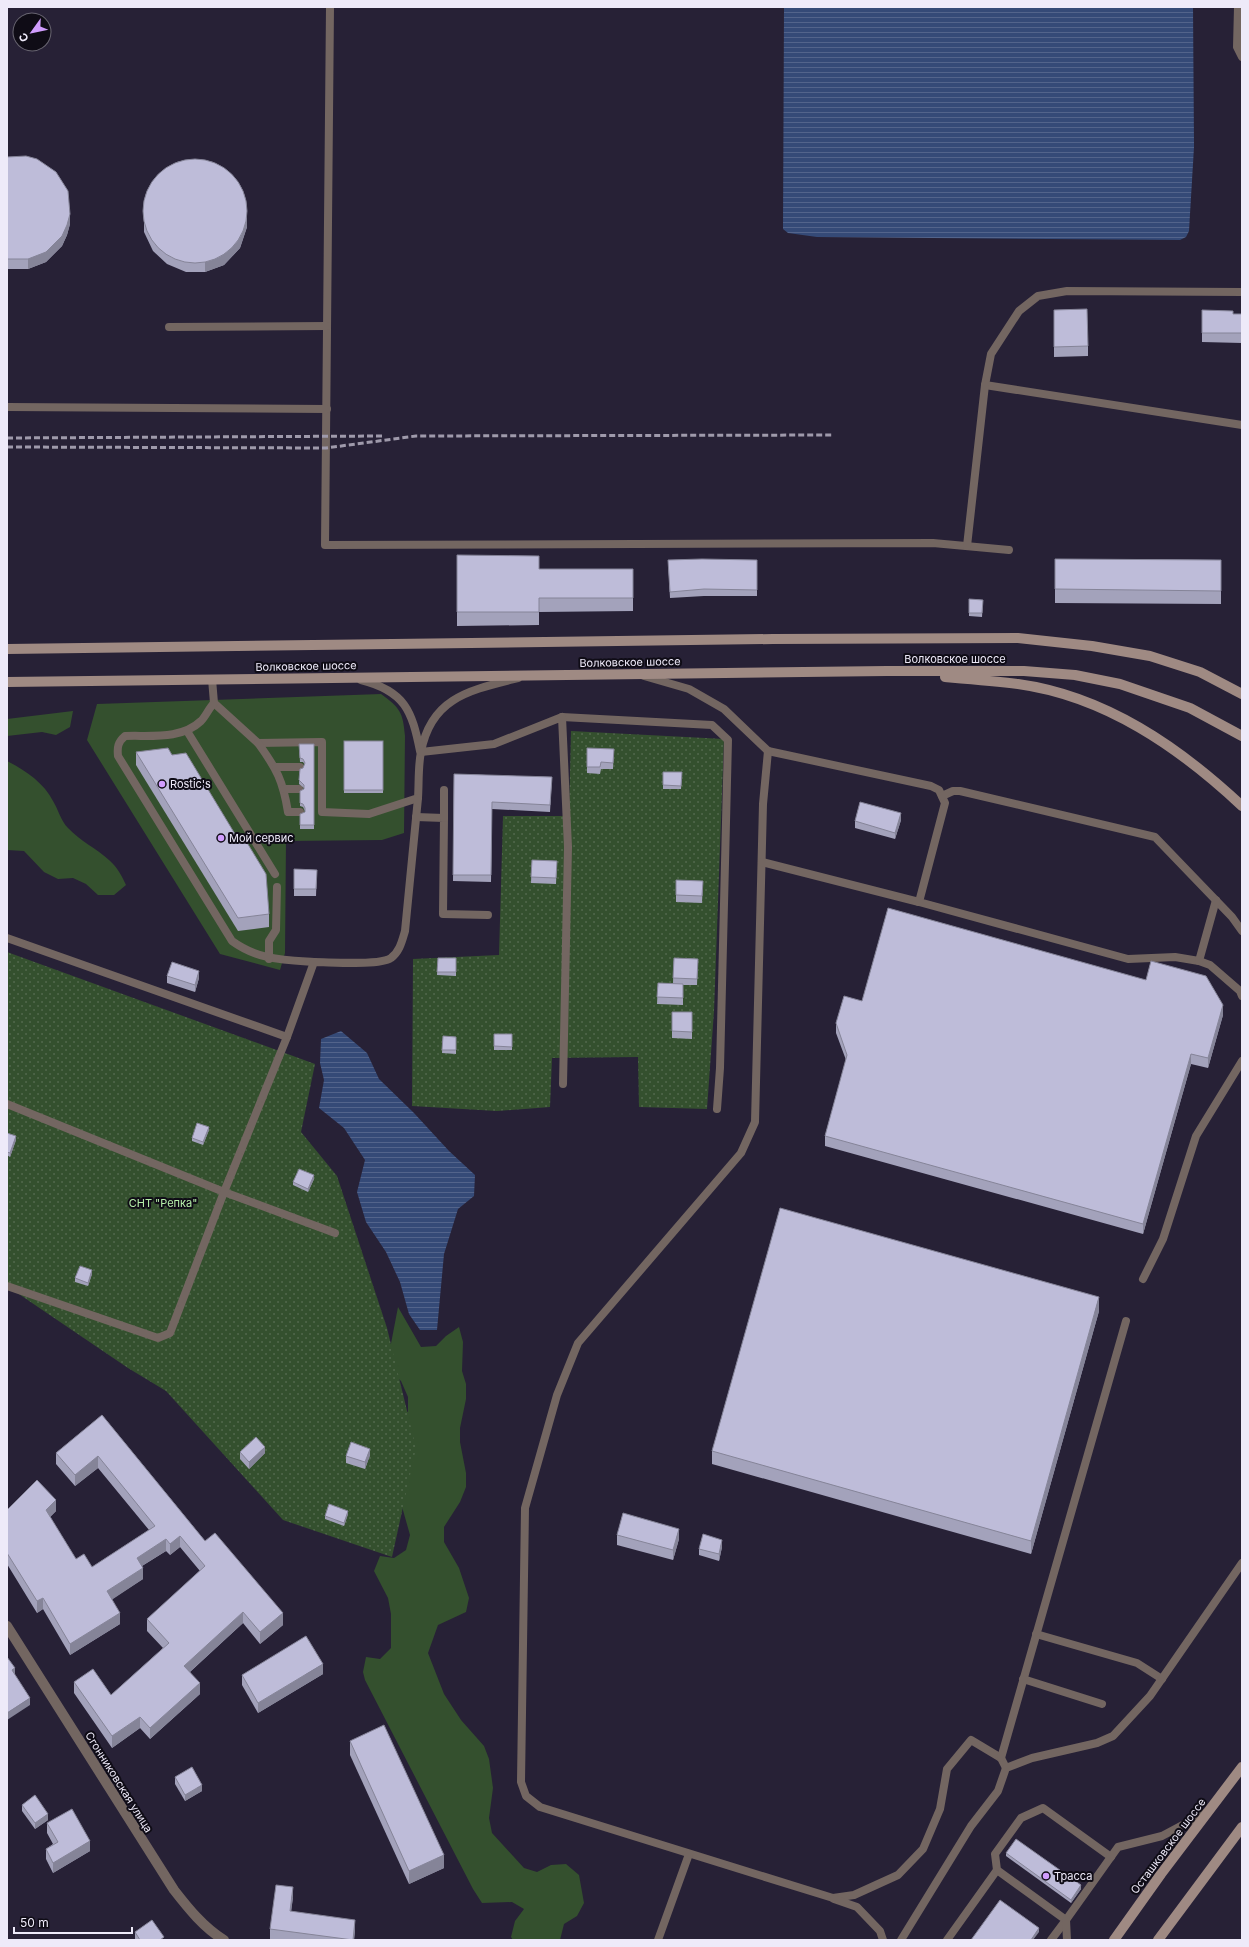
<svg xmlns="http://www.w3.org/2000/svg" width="1249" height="1947" viewBox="0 0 1249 1947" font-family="Inter,sans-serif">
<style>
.grass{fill:#34502e}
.park{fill:url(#park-dots)}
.water{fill:url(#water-rules)}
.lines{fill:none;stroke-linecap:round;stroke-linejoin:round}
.service{stroke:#736661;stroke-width:8}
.minor{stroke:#736661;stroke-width:10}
.secondary{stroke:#9f8a83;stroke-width:10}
.rail{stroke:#9f9aab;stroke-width:3;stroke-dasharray:6 3;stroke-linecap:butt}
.wall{fill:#a3a2bb}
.shaded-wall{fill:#858498}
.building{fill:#bebcd9;stroke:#858498}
.poi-dot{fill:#d19dfe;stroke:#0f0c16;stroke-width:1.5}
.labels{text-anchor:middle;stroke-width:4;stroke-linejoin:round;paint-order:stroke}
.street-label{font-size:11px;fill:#eeeaf9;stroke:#0f0c16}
.poi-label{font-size:11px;fill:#eeeaf9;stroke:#0f0c16;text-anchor:start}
.park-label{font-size:11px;fill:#b7f0aa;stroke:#0f0c16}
</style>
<defs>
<pattern id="park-dots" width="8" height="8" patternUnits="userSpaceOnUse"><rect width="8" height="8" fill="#34502e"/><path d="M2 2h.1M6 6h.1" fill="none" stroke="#52694d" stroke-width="1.8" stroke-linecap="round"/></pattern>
<pattern id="water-rules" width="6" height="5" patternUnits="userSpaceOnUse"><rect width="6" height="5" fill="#354a77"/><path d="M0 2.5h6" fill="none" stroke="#53648b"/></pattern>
</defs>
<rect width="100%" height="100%" fill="#272136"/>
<g class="grass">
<path d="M 381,694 C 400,708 403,712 405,736 L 404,833 L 382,840 L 286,841 L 285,953 L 280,970 L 220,954 L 87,740 L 97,704 Z"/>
<polygon points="73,711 70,727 56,735 42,732 7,736 7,719"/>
<path d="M 7,761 C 25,770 44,783 53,801 C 58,809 61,821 68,828 C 80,841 96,848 109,860 C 117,867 122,876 126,885 L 114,895 L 98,895 L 86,884 L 73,878 L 58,879 L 44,872 L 24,851 L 7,850 Z"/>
<polygon points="398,1307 421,1347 436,1346 446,1336 459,1327 463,1342 462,1371 466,1384 466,1399 460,1428 460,1442 466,1473 466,1487 460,1502 444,1527 444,1542 459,1568 469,1598 466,1612 438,1625 428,1653 444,1694 461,1720 484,1746 489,1759 493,1788 489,1818 492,1833 524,1868 537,1872 551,1865 566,1864 579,1875 584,1903 577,1916 564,1924 560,1940 513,1940 511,1937 515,1921 524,1909 512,1902 482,1903 473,1889 365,1680 363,1672 366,1657 380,1659 391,1648 391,1614 388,1598 374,1571 380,1556 394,1558 406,1550 410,1535 397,1489 394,1408 408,1412 408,1397 401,1381 390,1370 389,1354"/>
</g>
<g class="park">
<polygon points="571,731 724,739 714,1011 707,1109 639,1107 638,1057 552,1058 550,1107 497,1111 412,1106 413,959 499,955 503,816 569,816"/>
<polygon points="7,952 315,1064 301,1132 337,1176 387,1328 416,1448 392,1557 283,1520 166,1391 128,1368 7,1286"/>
</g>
<g class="water">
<polygon points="784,7 1193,7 1194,147 1189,231 1186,237 1180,240 817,237 788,233 783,229"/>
<polygon points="341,1031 367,1053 379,1079 414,1113 449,1151 475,1175 474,1196 458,1209 444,1254 437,1330 420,1330 409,1314 400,1282 386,1252 366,1222 357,1192 365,1160 344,1128 319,1108 324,1080 320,1063 321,1039"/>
</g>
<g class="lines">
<g class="service">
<polyline points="330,7 325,545 933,543 1009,550"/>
<polyline points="1238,7 1237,47 1242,57"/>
<polyline points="169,327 327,326"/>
<polyline points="985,385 1242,425"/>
<polyline points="7,407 327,409"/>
<polyline points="967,546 985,385 991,354 1019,311 1038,296 1067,291 1242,292"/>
<polyline points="644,676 689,689 724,709 768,751 931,786 939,790 945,803 919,902 1128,959 1175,957 1199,961 1210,965 1240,991 1242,996"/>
<path d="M 212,679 L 214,703 L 258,743 L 322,742 L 322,812 L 369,814 L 418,798 C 419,783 418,766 421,752 C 431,697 471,690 518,678"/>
<path d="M 361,680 C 405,691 412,711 420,751"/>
<path d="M 214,703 C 209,708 206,716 201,721 C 181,740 150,735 125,736 C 118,742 117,747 118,756 L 232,941 C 258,960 283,960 314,962"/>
<polyline points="562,717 712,725 728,740 720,1068 717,1109"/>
<polyline points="187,731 275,874"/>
<path d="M 258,743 C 277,769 283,781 288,812 L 300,812"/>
<polyline points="768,751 763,804 755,1122 741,1153 578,1343 557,1395 525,1508 521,1782 526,1796 540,1807 833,1898 854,1895 898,1875 923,1849 940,1809 947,1769 971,1740 1001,1758 1006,1768"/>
<polyline points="421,752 494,744 562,717 568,847 563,1084"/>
<polyline points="276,767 300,767"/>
<polyline points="284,789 299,789"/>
<polyline points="942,796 953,791 960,791 1155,837 1232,917 1242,931"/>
<polyline points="416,817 444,818 443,914 488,915"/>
<polyline points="444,818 444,790"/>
<polyline points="762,862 919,902"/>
<polyline points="7,938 287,1037"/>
<polyline points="269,959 269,941 276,930 277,887"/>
<polyline points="1199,961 1216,900"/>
<polyline points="7,1104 224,1192 335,1233"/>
<polyline points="1143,1279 1163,1239 1196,1136 1242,1061"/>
<path d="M 7,1286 L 158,1338 L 170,1333 L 224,1192 L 287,1037 L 314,962 C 331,962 379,966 391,958 C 400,951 402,941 405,931 L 418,798"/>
<polyline points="1036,1634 1137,1663 1162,1679"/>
<polyline points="1023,1679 1102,1704"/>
<polyline points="1001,1758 1126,1321"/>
<polyline points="834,1899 857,1907 880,1931 883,1940"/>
<polyline points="658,1940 689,1854"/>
<polyline points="901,1940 971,1826 998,1791 1006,1768 1032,1758 1097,1743 1113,1736 1150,1696 1242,1563"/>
<polyline points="947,1940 997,1870"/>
<polyline points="1051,1940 1066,1920 997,1870 995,1854 1021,1818 1043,1808 1111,1857"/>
<polyline points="1067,1940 1066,1920 1118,1847 1162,1836 1207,1812"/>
</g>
<path class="minor" d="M 7,1626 L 174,1890 C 188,1908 204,1928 224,1940"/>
<g class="secondary">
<polyline points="7,649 773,639 1018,638 1092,646 1150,656 1200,672 1242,694"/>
<path d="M 945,677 C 969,679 994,681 1018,684 C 1105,696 1179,747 1242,806"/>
<polyline points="7,682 887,671 1024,671 1075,675 1120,684 1190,708 1242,736"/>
<polyline points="1114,1940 1161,1874 1242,1767"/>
<polyline points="1158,1940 1242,1827"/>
</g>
<g class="rail">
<polyline points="7,438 382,436"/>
<polyline points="7,447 326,448 416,436 833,435"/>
</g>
</g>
<g class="wall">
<polygon points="7,157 70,224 67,235 62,246 46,262 28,269 7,269"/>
<polygon points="144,199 247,227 240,248 224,265 205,272 186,272 167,264 153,251 144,232"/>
<polygon points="1202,310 1233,314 1242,314 1242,343 1202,342"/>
<polygon points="1054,320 1088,346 1088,356 1054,357"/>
<polygon points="457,555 539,569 633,569 633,611 539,612 539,625 457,626"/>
<polygon points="1055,559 1221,560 1221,604 1055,603"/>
<polygon points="668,560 757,560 757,596 704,596 670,598"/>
<polygon points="969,599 983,600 982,617 969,616"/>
<rect x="344" y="741" width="39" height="52"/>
<polygon points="299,744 314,744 314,829 300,829 300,814 305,812 305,811 303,807 300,806 300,791 304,789 304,788 299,784 300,769 303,768 305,765 303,762 300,762"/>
<polygon points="614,749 613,769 601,769 600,774 587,773 587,767"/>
<polygon points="136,752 172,755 238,839 269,914 269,927 238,931 136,765"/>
<polygon points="663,772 682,772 681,789 663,789"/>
<polygon points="454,774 552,777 550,812 492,809 491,882 453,881"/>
<polygon points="901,820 895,839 855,828 855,821"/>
<polygon points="532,860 557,861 556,884 531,883"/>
<polygon points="294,869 317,870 316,896 294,896"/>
<polygon points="703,881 702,903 676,902 676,895"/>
<polygon points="438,958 456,958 456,976 437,975"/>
<polygon points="674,958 698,959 697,985 683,985 683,1005 657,1004 658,983 673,983"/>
<polygon points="167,976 199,978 195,992 167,983"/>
<polygon points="862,1001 1223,1015 1208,1068 1191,1064 1143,1234 825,1146 825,1136 846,1060 836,1033 836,1023"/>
<polygon points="672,1012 692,1012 692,1039 672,1038"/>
<rect x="494" y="1034" width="18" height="16"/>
<polygon points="443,1036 456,1037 456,1054 442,1053"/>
<polygon points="209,1130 203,1145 192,1141 192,1138"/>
<polygon points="7,1133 16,1140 10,1157 7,1155"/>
<polygon points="314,1179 308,1192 293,1185 293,1182"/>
<polygon points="92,1274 88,1286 75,1282 75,1278"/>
<polygon points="1099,1311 1031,1554 712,1464 712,1451"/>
<polygon points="102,1415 205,1541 283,1625 260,1644 243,1623 190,1672 200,1694 150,1739 140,1728 112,1748 74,1693 74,1682 111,1695 163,1648 147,1631 147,1619 200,1571 180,1547 170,1555 166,1551 142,1566 143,1579 112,1599 120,1624 70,1655 43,1609 37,1613 7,1564 7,1510 56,1511 50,1517 76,1559 92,1567 149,1530 98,1468 75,1486 56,1464 56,1453"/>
<polygon points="240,1452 265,1453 249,1469 240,1459"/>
<polygon points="370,1455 365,1469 346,1463 346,1456"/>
<polygon points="348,1514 344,1526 325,1519 325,1516"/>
<polygon points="617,1535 679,1539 673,1560 617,1545"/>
<polygon points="722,1547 719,1561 699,1555 699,1549"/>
<polygon points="323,1674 258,1713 242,1685 242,1675"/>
<polygon points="350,1741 444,1868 409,1884 350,1755"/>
<polygon points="175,1777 202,1791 185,1801 175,1784"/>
<polygon points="22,1805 48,1820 35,1829 22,1811"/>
<polygon points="47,1823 90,1851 53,1873 46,1859 46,1849 53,1844 47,1833"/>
<polygon points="1006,1853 1081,1889 1071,1903 1006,1856"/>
<polygon points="293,1897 291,1911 355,1930 354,1940 280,1940 270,1939 270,1929"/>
<polygon points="135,1932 164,1940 136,1940 135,1939"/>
</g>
<g class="shaded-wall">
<polygon points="70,214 70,224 67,235 62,246 46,262 28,269 28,259"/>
<polygon points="247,217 247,227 240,248 224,265 205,272 205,262"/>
<polygon points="901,813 901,820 895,839 895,833"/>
<polygon points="199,971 199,978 195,992 195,985"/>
<polygon points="1223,1005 1223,1015 1208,1068 1208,1058"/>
<polygon points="1191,1054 1191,1064 1143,1234 1143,1224"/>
<polygon points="209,1127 209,1130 203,1145 203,1142"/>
<polygon points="16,1136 16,1140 10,1157 10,1153"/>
<polygon points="314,1175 314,1179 308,1192 308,1189"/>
<polygon points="92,1270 92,1274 88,1286 88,1283"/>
<polygon points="1099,1297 1099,1311 1031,1554 1031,1541"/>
<polygon points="265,1447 265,1453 249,1469 249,1462"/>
<polygon points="370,1449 370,1455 365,1469 365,1462"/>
<polygon points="98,1456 98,1468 75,1486 75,1475"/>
<polygon points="56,1500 56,1511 46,1521 46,1510"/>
<polygon points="348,1511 348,1514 344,1526 344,1523"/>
<polygon points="679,1529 679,1539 673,1560 673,1550"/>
<polygon points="180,1536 180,1547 170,1555 170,1544"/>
<polygon points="166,1539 166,1551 137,1569 137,1558"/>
<polygon points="722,1540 722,1547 719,1561 719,1554"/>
<polygon points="143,1568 143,1579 107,1603 107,1591"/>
<polygon points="43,1598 43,1609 37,1613 37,1601"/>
<polygon points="243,1612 243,1623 184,1677 184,1666"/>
<polygon points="120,1613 120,1624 70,1655 70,1644"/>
<polygon points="283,1613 283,1625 260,1644 260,1632"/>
<polygon points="323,1664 323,1674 258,1713 258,1703"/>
<polygon points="15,1668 15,1675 12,1670"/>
<polygon points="200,1683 200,1694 150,1739 150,1728"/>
<polygon points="30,1698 30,1705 7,1720 7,1713"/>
<polygon points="140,1717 140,1728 112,1748 112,1736"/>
<polygon points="202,1785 202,1791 185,1801 185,1795"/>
<polygon points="48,1814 48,1820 35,1829 35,1823"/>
<polygon points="90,1841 90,1851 53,1873 53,1863"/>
<polygon points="444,1855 444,1868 409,1884 409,1871"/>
<polygon points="1081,1885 1081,1889 1071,1903 1071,1900"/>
<polygon points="293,1887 293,1897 290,1921 290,1911"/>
<polygon points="355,1920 355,1930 354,1940 353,1940"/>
<polygon points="1039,1928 1039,1932 1033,1940 1031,1940"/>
</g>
<g class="building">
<polygon points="26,156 37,159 56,172 68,191 70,214 67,225 62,236 46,252 28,259 7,259 7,157"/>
<circle cx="195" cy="211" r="52"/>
<polygon points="1087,309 1088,346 1054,347 1054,310"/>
<polygon points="1202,310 1233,311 1233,314 1242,314 1242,333 1202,333"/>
<polygon points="457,555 539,556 539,569 633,569 633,598 539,598 539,612 457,612"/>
<polygon points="702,559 757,560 757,590 704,589 670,592 668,560"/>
<polygon points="1055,559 1221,560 1221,591 1055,589"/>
<polygon points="969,599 983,600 982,613 969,613"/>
<rect x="344" y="741" width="39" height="49"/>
<polygon points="299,744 314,744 314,825 300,825 300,814 305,812 305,808 303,804 300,803 300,791 304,789 304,785 299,780 300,769 303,768 305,763 303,759 300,758"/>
<polygon points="168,748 172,755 186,753 238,839 243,836 266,874 269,914 238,918 136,752"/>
<polygon points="587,748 614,749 613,763 601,762 600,767 587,767"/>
<polygon points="663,772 682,772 681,786 663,785"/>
<polygon points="454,774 552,777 550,805 492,802 491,875 453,875"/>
<polygon points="860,802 901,813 895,833 855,821"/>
<polygon points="532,860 557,861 556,878 531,877"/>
<polygon points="294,869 317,870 316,889 294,889"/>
<polygon points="676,880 703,881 702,896 676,895"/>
<polygon points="888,908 1146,980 1151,961 1206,976 1223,1005 1208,1058 1191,1054 1143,1224 825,1136 847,1055 836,1023 844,996 862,1001"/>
<polygon points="438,958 456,958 456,972 437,972"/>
<polygon points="674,958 698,959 697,979 673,978"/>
<polygon points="172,962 199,971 195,985 167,976"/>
<polygon points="658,983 683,984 683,998 657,997"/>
<polygon points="672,1012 692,1012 692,1032 672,1031"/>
<polygon points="494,1034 512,1034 512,1047 494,1046"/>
<polygon points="443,1036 456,1037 456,1050 442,1050"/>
<polygon points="197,1123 209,1127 203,1142 192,1138"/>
<polygon points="7,1133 16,1136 10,1153 7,1152"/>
<polygon points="299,1169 314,1175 308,1189 293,1182"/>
<polygon points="780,1208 1099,1297 1031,1541 712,1451"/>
<polygon points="80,1266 92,1270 88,1283 75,1278"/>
<polygon points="102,1415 205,1541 215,1533 283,1613 260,1632 243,1612 184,1666 200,1683 150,1728 140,1717 112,1736 74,1682 93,1669 111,1695 169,1643 147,1619 205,1566 180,1536 170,1544 166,1539 137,1558 143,1568 107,1591 120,1613 70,1644 43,1598 37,1601 7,1553 7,1510 37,1480 56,1500 46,1510 76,1559 84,1554 92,1567 155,1526 98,1456 75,1475 56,1453"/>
<polygon points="256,1437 265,1447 249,1462 240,1452"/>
<polygon points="351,1442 370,1449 365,1462 346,1456"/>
<polygon points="329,1504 348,1511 344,1523 325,1516"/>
<polygon points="623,1513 679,1529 673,1550 617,1535"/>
<polygon points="703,1534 722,1540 719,1554 699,1549"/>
<polygon points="306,1636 323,1664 258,1703 242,1675"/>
<polygon points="7,1657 15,1668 12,1670 30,1698 7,1713"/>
<polygon points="384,1725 444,1855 409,1871 350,1741"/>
<polygon points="192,1767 202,1785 185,1795 175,1777"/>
<polygon points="35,1795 48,1814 35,1823 22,1805"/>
<polygon points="72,1809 90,1841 53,1863 46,1849 58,1842 47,1823"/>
<polygon points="1016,1839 1081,1885 1071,1900 1006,1853"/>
<polygon points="276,1885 293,1887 290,1911 355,1920 353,1940 270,1929"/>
<polygon points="1000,1900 1039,1928 1031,1940 971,1940"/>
<polygon points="152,1920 164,1937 160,1940 140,1940 135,1932"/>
</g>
<g class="poi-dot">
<circle cx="162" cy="784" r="4"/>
<circle cx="221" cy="838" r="4"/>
<circle cx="1046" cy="1876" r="4"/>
</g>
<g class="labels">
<g class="street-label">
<text x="955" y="663">Волковское шоссе</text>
<text transform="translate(630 662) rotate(-1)" y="4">Волковское шоссе</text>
<text transform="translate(306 666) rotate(-1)" y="4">Волковское шоссе</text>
<text transform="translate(119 1782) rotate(58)" y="4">Сгонниковская улица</text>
<text transform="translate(1168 1846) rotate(-53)" y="4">Осташковское шоссе</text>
</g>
<g class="poi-label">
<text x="170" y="788">Rostic's</text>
<text x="229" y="842">Мой сервис</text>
<text x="1054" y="1880">Трасса</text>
</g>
<g class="park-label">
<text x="163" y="1207">СНТ "Репка"</text>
</g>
</g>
<rect width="1249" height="1947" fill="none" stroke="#eeeaf9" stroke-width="16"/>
<g transform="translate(32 32) rotate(237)"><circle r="19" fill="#0f0c16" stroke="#686571"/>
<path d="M0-3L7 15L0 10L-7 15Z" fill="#d19dfe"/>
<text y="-6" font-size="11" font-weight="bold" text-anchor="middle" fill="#eeeaf9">С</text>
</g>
<path d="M14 1927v6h118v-6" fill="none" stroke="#eeeaf9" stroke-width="2"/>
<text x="20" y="1927" font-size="12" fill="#eeeaf9" stroke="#0f0c16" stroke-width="3" paint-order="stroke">50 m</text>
</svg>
